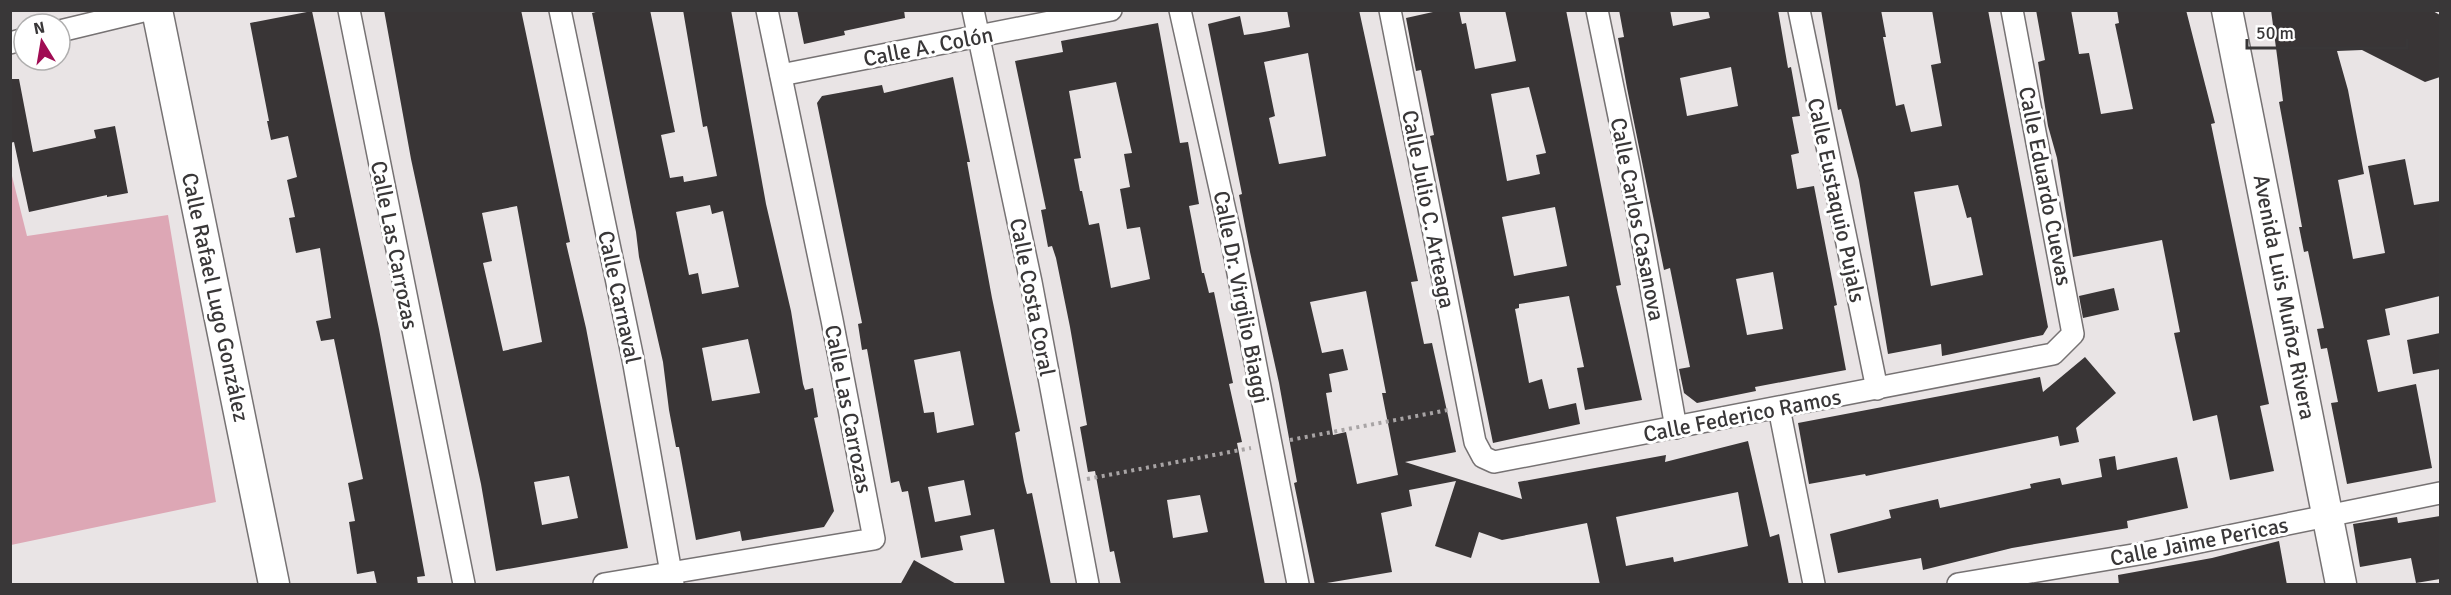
<svg xmlns="http://www.w3.org/2000/svg" width="2451" height="595" viewBox="0 0 2451 595" font-family="Signika,sans-serif">
<style>
.green{fill:#dda7b5}
.building{fill:#393536;fill-rule:evenodd}
.lines{fill:none;stroke-linecap:round;stroke-linejoin:round}
.street-casing{stroke:#767273;stroke-width:24}
.secondary-casing{stroke:#767273;stroke-width:33}
.path{stroke:#a8a4a5;stroke-width:4;stroke-dasharray:3 4.5;stroke-linecap:butt}
.street{stroke:#fff;stroke-width:21}
.secondary{stroke:#fff;stroke-width:30}
.labels{text-anchor:middle;stroke-width:6;stroke-linejoin:round;paint-order:stroke}
.street-label{font-size:22px;fill:#393738;stroke:#fff}
</style>
<rect width="100%" height="100%" fill="#e9e4e5"/>
<polygon class="green" points="10,168 27,236 168,215 216,502 11,545"/>
<g class="building">
<path d="M 384,10 L 521,10 L 566,223 L 570,242 L 566,243 L 586,328 L 628,548 L 496,571 L 481,484 L 411,159 ZM 517,206 L 542,342 L 503,351 L 483,263 L 492,261 L 482,213 ZM 569,476 L 578,518 L 542,525 L 534,482 Z"/>
<path d="M 603,10 L 650,10 L 675,132 L 661,135 L 670,178 L 683,176 L 684,182 L 717,176 L 707,126 L 703,127 L 683,10 L 731,10 L 766,204 L 791,311 L 803,384 L 805,390 L 813,388 L 818,417 L 814,418 L 834,511 L 824,527 L 742,541 L 740,531 L 696,540 L 679,447 L 676,447 L 669,410 L 663,362 L 639,257 L 636,232 L 592,13 ZM 710,205 L 712,214 L 723,211 L 739,287 L 702,294 L 698,273 L 689,275 L 676,212 ZM 748,339 L 760,393 L 712,401 L 702,348 Z"/>
<polygon points="797,10 904,10 905,18 844,31 845,35 804,44"/>
<path d="M 1287,10 L 1359,10 L 1418,281 L 1411,282 L 1424,344 L 1432,343 L 1456,452 L 1405,462 L 1522,499 L 1518,482 L 1666,455 L 1665,462 L 1748,441 L 1770,537 L 1779,534 L 1789,585 L 1600,585 L 1587,523 L 1502,540 L 1479,532 L 1471,558 L 1435,546 L 1456,481 L 1409,490 L 1412,506 L 1381,513 L 1392,572 L 1315,585 L 1294,483 L 1297,482 L 1279,383 L 1250,252 L 1239,195 L 1242,194 L 1208,24 L 1240,16 L 1244,35 L 1258,33 L 1290,27 ZM 1308,53 L 1326,156 L 1279,164 L 1269,118 L 1275,116 L 1264,62 ZM 1366,291 L 1386,393 L 1382,393 L 1398,475 L 1357,484 L 1346,432 L 1333,435 L 1326,393 L 1332,392 L 1329,374 L 1348,370 L 1343,349 L 1322,353 L 1310,302 ZM 1738,492 L 1748,546 L 1674,562 L 1673,557 L 1626,566 L 1616,517 Z"/>
<path d="M 1442,10 L 1459,10 L 1462,24 L 1466,23 L 1475,69 L 1516,61 L 1505,10 L 1566,10 L 1621,285 L 1616,286 L 1642,400 L 1585,410 L 1577,368 L 1584,367 L 1569,296 L 1519,304 L 1519,308 L 1515,309 L 1529,383 L 1542,379 L 1549,409 L 1576,403 L 1580,424 L 1493,443 L 1430,136 L 1434,135 L 1421,70 L 1416,71 L 1406,18 ZM 1529,87 L 1546,153 L 1536,155 L 1540,174 L 1507,181 L 1491,94 ZM 1555,207 L 1567,266 L 1514,276 L 1502,217 Z"/>
<path d="M 1619,10 L 1670,10 L 1673,26 L 1710,18 L 1708,10 L 1778,10 L 1788,68 L 1791,67 L 1800,116 L 1792,117 L 1799,153 L 1791,155 L 1797,189 L 1814,186 L 1837,305 L 1834,306 L 1846,370 L 1755,387 L 1756,391 L 1697,403 L 1684,393 L 1679,369 L 1690,367 L 1670,268 L 1664,270 L 1627,88 L 1618,38 L 1624,37 ZM 1731,67 L 1738,106 L 1687,116 L 1680,78 ZM 1773,272 L 1783,329 L 1747,335 L 1736,279 Z"/>
<path d="M 1821,10 L 1881,10 L 1886,37 L 1883,37 L 1896,106 L 1904,104 L 1911,132 L 1942,126 L 1931,65 L 1941,63 L 1932,10 L 1988,10 L 2048,327 L 2043,335 L 1942,356 L 1941,344 L 1888,354 L 1859,180 L 1841,109 L 1838,110 ZM 1958,185 L 1967,218 L 1971,217 L 1983,275 L 1931,286 L 1914,192 Z"/>
<polygon points="2036,10 2071,10 2079,54 2089,53 2101,114 2133,109 2115,24 2119,23 2117,10 2186,10 2215,123 2211,124 2269,404 2260,406 2274,471 2230,480 2217,415 2193,421 2174,333 2180,332 2162,240 2073,257 2057,158 2048,126 2038,62 2045,60"/>
<polygon points="2271,10 2431,10 2440,15 2440,77 2425,82 2362,50 2337,51 2348,90 2364,174 2338,180 2353,259 2385,253 2368,166 2405,159 2414,205 2440,201 2440,296 2385,309 2390,335 2367,340 2378,392 2416,384 2432,468 2347,484 2331,403 2338,402 2327,348 2321,349 2317,329 2324,328 2308,251 2304,252 2299,227 2302,227 2279,102 2283,101"/>
<polygon points="312,11 379,329 425,576 417,577 418,585 377,585 374,571 357,574 349,522 355,521 348,483 363,479 334,339 321,341 316,321 331,318 320,248 296,253 289,218 295,217 287,180 297,177 288,136 271,140 267,121 269,121 250,23"/>
<path d="M 1158,23 L 1180,143 L 1188,142 L 1199,204 L 1189,206 L 1202,273 L 1204,273 L 1209,293 L 1214,292 L 1233,383 L 1229,384 L 1242,442 L 1237,443 L 1265,585 L 1121,585 L 1114,551 L 1110,552 L 1095,471 L 1088,472 L 1080,427 L 1087,425 L 1070,327 L 1056,258 L 1052,246 L 1048,247 L 1041,210 L 1046,209 L 1015,61 L 1063,52 L 1061,41 ZM 1116,82 L 1132,153 L 1124,154 L 1130,187 L 1120,189 L 1127,229 L 1140,227 L 1150,279 L 1111,288 L 1099,223 L 1089,225 L 1082,191 L 1080,191 L 1074,159 L 1081,158 L 1069,91 ZM 1200,495 L 1208,532 L 1173,538 L 1167,500 Z"/>
<path d="M 953,77 L 970,162 L 967,162 L 992,298 L 1020,431 L 1015,433 L 1024,482 L 1027,494 L 1032,493 L 1051,585 L 1005,585 L 994,529 L 960,536 L 963,550 L 921,558 L 908,491 L 902,492 L 899,481 L 891,483 L 867,349 L 862,350 L 858,324 L 862,323 L 817,103 L 822,96 L 882,85 L 884,93 ZM 960,351 L 974,425 L 937,433 L 934,412 L 924,413 L 914,360 ZM 964,480 L 971,515 L 935,522 L 928,487 Z"/>
<polygon points="10,79 19,79 33,152 96,138 94,130 115,126 128,193 107,197 107,195 29,212 14,142 10,143"/>
<polygon points="2114,288 2119,310 2083,318 2079,296"/>
<polygon points="2440,333 2440,369 2413,374 2407,340"/>
<polygon points="2085,357 2116,393 2076,428 2079,442 2060,446 2058,436 1866,476 1865,474 1809,484 1798,423 2040,377 2043,392"/>
<polygon points="2115,456 2117,470 2177,457 2188,508 2127,521 2128,528 2012,548 1923,570 1921,558 1838,573 1830,534 1891,518 1889,510 1938,499 1940,508 2031,488 2030,484 2060,478 2062,485 2102,477 2099,459"/>
<polygon points="2440,516 2440,579 2416,583 2411,558 2360,567 2353,524 2397,517 2398,523"/>
<polygon points="2279,541 2287,585 2119,585 2118,575 2212,558"/>
<polygon points="914,560 958,585 900,585"/>
</g>
<g class="lines">
<g class="street-casing">
<g id="street">
<polyline points="349,10 464,584"/>
<polyline points="560,10 633,359 673,584"/>
<polyline points="973,10 1031,282 1088,584"/>
<polyline points="1180,10 1232,242 1298,584"/>
<polyline points="1390,10 1475,442 1483,457 1494,462 2053,354 2073,334 2012,10"/>
<polyline points="1597,10 1629,165 1676,428"/>
<polyline points="1799,10 1877,389"/>
<polyline points="60,31 147,10"/>
<polyline points="10,43 24,39"/>
<polyline points="781,75 1111,10"/>
<polyline points="1779,408 1814,584"/>
<polyline points="604,584 874,539 832,320 767,10"/>
<polyline points="1958,584 2145,553 2440,493"/>
</g>
</g>
<g class="secondary-casing">
<g id="secondary">
<polyline points="157,10 274,584"/>
<polyline points="2227,10 2341,584"/>
</g>
</g>
<g class="path">
<polyline points="1290,440 1448,410"/>
<polyline points="1087,479 1251,448"/>
</g>
<use href="#street" class="street"/>
<use href="#secondary" class="secondary"/>
</g>
<g class="labels">
<g class="street-label">
<text transform="translate(928 46) rotate(-11)" y="8">Calle A. Colón</text>
<text transform="translate(2046 186) rotate(79)" y="8">Calle Eduardo Cuevas</text>
<text transform="translate(1837 200) rotate(78)" y="8">Calle Eustaquio Pujals</text>
<text transform="translate(1429 209) rotate(79)" y="8">Calle Julio C. Arteaga</text>
<text transform="translate(1638 219) rotate(79)" y="8">Calle Carlos Casanova</text>
<text transform="translate(395 245) rotate(79)" y="8">Calle Las Carrozas</text>
<text transform="translate(216 297) rotate(78)" y="8">Calle Rafael Lugo González</text>
<text transform="translate(620 297) rotate(78)" y="8">Calle Carnaval</text>
<text transform="translate(1033 297) rotate(79)" y="8">Calle Costa Coral</text>
<text transform="translate(1242 297) rotate(79)" y="8">Calle Dr. Virgilio Biaggi</text>
<text transform="translate(2285 297) rotate(79)" y="8">Avenida Luis Muñoz Rivera</text>
<text transform="translate(849 409) rotate(79)" y="8">Calle Las Carrozas</text>
<text transform="translate(1742 415) rotate(-11)" y="8">Calle Federico Ramos</text>
<text transform="translate(2199 541) rotate(-11)" y="8">Calle Jaime Pericas</text>
</g>
</g>
<rect width="2451" height="595" fill="none" stroke="#393738" stroke-width="24"/>
<g transform="translate(42 42) rotate(349)"><circle r="28" fill="#ffffff" stroke="#b0afaf" stroke-width="1.5"/>
<path d="M0-4.5L10 22L0 15L-10 22Z" fill="#a00c53"/>
<text y="-9" font-size="16" font-weight="bold" text-anchor="middle" fill="#393738">N</text>
</g>
<path d="M2247 39v9h160v-9" fill="none" stroke="#393738" stroke-width="3"/>
<text x="2256" y="39" font-size="18" fill="#393738" stroke="#ffffff" stroke-width="4.5" paint-order="stroke">50 m</text>
</svg>
